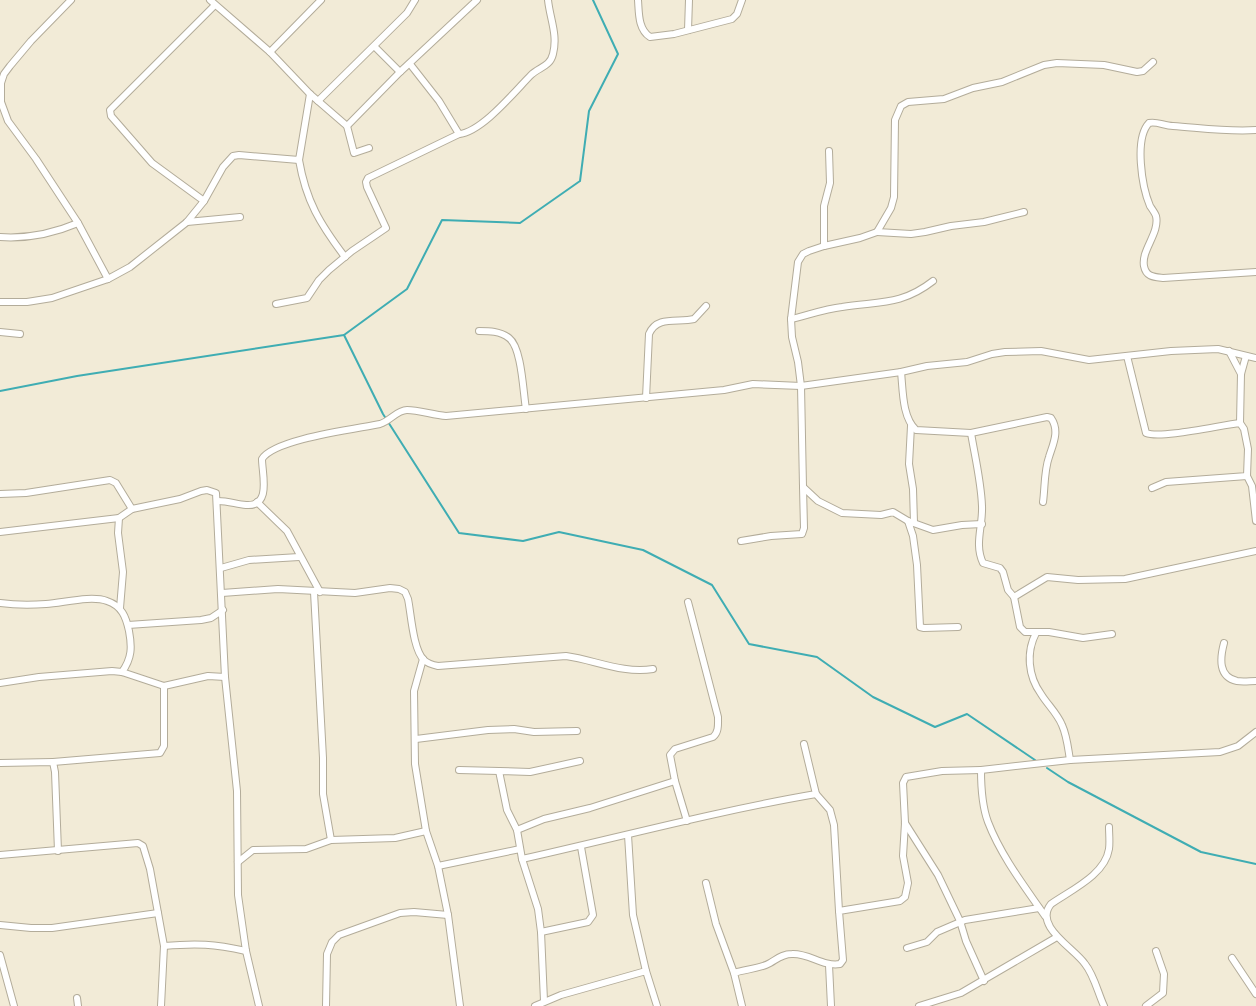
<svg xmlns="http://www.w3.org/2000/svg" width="1256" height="1006" viewBox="0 0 1256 1006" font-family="'Roboto Condensed',sans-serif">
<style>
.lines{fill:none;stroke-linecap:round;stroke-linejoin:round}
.stream{stroke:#3fadb3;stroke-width:2}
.minor-casing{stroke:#b3ac9a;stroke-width:8}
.minor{stroke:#fff;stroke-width:6}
</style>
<rect width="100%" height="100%" fill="#f2ebd7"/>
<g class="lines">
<g class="stream">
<polyline points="344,335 383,414 459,533 523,541 559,532 643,550 712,585 749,644 817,657 873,697 935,727 967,714 1035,760"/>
<polyline points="0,391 77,376 344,335 407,289 442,220 520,223 580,181 589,111 618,54 593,0"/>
<polyline points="1047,768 1068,782 1201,852 1256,864"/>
</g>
<g class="minor-casing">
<g id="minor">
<polyline points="71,0 31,41 10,66 4,74 1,83 1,102 8,121 36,159 78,223 108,279"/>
<polyline points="210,0 270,52 310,94 347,126 354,153 369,148"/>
<path d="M 638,0 C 639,13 638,29 650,37 L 674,34 L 732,19 L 737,14 L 742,0"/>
<polyline points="688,30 689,0"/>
<polyline points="375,47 400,72"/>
<polyline points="270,52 321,0"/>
<polyline points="410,64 439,101 459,134"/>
<polyline points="318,101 407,13 415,0"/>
<polyline points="347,126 400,72 477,0"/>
<path d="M 1256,130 C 1228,132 1201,128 1173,126 C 1164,126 1157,121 1149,123 C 1134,139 1142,187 1150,206 C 1152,209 1155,213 1156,216 C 1160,233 1141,250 1144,266 C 1146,277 1154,277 1163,278 L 1256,272"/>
<path d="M 299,160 C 306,201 320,224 345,257"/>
<polyline points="204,201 152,163 111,116 110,110 215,5"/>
<polyline points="187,222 240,217"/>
<polyline points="877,232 911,234 925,232 951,226 984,222 1024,212"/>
<path d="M 0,237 C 28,239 52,234 78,223"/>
<polyline points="824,246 824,206 830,183 829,151"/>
<polyline points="0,302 27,302 52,298 108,279 130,267 187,222 204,201 223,167 233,156 239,155 299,160 310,94"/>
<path d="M 276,304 L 307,298 L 319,280 L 329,270 L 352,251 L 386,228 L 367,187 L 366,182 L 368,178 L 459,134 C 482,132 515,91 531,75 C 539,67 550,67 553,54 C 558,35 550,19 548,0"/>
<path d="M 791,319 C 808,315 825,309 842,307 C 878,301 901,306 933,281"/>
<path d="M 479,331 C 489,331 500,331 509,338 C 522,348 523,392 526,409"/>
<polyline points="0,332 20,334"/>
<polyline points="1229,351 1241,374"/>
<path d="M 1127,356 L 1146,433 C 1161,439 1221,425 1240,423 L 1244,429 L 1248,449 L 1247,476 L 1166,482 L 1152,488"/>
<path d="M 901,372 C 903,390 902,417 916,430 L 971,433 L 1047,417 L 1051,418 C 1060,431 1053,444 1049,457 C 1044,471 1045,488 1043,502"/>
<path d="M 646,398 L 649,334 C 657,315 678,323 694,319 L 706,306"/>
<polyline points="1240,423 1241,374 1246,356"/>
<polyline points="911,426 909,464 913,489 914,523"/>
<path d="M 971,433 C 975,457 981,481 982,506 C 983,526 974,544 983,563 L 1000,568 L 1003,572 L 1008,590 L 1014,597 L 1020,627 L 1025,632 L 1049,632 L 1083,638 L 1112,634"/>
<polyline points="1247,476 1252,486 1256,521"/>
<polyline points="0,494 26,493 110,480 116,483 132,509"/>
<path d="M 218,501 C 228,501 236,504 246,505 C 272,507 262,474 262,459 C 274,439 356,429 380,424 C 390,421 397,410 407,410 C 419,410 433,415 446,416 L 724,390 L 753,384 L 801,386 L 901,372 L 927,366 L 967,362 L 992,354 L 1005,352 L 1041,351 L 1089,360 L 1171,351 L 1218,349 L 1256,358"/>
<polyline points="257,502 287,531 320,592"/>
<polyline points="119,518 118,533 123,572 120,608"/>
<polyline points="908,521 913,536 917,565 920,627 924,628 958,627"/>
<polyline points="982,524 962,525 933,530 908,521 893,512 881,515 842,513 818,501 803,487 801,386 798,362 792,337 791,319 798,262 803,254 809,251 824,246 860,238 877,232 891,208 894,197 895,120 901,106 908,102 944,99 973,88 1002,82 1044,65 1057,63 1104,65 1137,72 1143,71 1153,62"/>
<polyline points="0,532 119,518 132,509 180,499 201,491 207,490 216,493 225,677 237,791 238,895 246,951 259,1006"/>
<polyline points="741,541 771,536 802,534 804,528 803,487"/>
<polyline points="221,568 249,560 299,557"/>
<polyline points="314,592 323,758 323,794 331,840"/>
<path d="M 222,593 L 278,589 L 355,593 L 390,588 L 399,589 L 405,592 L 408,599 C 411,613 413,650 424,660 C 428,664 433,665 438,666 L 566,656 C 595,660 623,674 653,669"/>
<polyline points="1014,597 1047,577 1078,580 1125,579 1256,551"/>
<path d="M 0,603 C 15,605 31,605 46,604 C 63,603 91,595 107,601 C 122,606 126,617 129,631 C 132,647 132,658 122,672"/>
<polyline points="128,625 201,620 211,618 223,610"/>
<path d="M 1036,633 C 1026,652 1028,676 1041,694 C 1047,704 1057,713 1062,725 C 1067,736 1068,748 1070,760"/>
<path d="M 1224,643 C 1220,658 1218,677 1237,681 C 1243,682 1250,681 1256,681"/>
<polyline points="423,659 414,691 415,764 426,831 438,866 448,915 460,1006"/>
<polyline points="0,683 39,677 112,671 122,672 164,686 208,676 225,677"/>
<polyline points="416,739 488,730 514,729 534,732 577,731"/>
<polyline points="53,762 160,753 164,746 164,686"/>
<polyline points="0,763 53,762 55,772 58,851"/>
<polyline points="459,770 499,771"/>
<polyline points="816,794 830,810 834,825 839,911"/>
<path d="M 687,821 L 675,781 L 670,755 L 675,749 L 713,737 C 719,732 718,724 718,717 L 688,602"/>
<polyline points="905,823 938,875 960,921 966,941 984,981"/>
<polyline points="517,830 544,819 590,808 675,781"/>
<polyline points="628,835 633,915 646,971"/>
<polyline points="0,855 138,843 143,846 150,869 164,946 161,1006"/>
<polyline points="522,859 517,830 507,810 499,771 530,772 580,761"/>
<polyline points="238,862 253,850 306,849 331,840 395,838 426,831"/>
<polyline points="438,866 520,849"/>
<polyline points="706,883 716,924 734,973"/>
<path d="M 1045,916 C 1025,887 1001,856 988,822 C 982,806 981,787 981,770 L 1070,760 L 1220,752 L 1238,746 L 1256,732"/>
<polyline points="0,925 31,928 52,928 158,913"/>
<polyline points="541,932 588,922 593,915 581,847"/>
<path d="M 164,946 C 197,943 214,944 246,951"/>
<polyline points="907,948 927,942 937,932 965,920 1039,908"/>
<polyline points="0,955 14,1006"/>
<polyline points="1232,958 1256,994"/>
<polyline points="829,965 831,1006"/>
<polyline points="77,998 78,1006"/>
<path d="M 544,1001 L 541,932 L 538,909 L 522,859 C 620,837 717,811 816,794 L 804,744"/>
<polyline points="326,1006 327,954 332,942 339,935 400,913 414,912 448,915"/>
<polyline points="535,1006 561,995 646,971 657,1006"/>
<path d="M 742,1006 L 734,973 C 745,969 760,969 770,963 C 777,959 782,954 792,954 C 809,953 823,967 840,964 L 843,960 L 839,911 L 900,901 L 905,897 L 908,883 L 903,856 L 905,823 L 903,783 L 906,777 L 942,771 L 981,770"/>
<polyline points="919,1006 961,993 1057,937"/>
<path d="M 1104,1006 C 1098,993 1094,975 1085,964 C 1074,948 1033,926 1051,904 C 1071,890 1105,875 1109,849 C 1110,842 1109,834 1109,827"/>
<polyline points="1146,1006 1163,993 1164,974 1156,951"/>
</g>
</g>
<use href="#minor" class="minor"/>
</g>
</svg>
